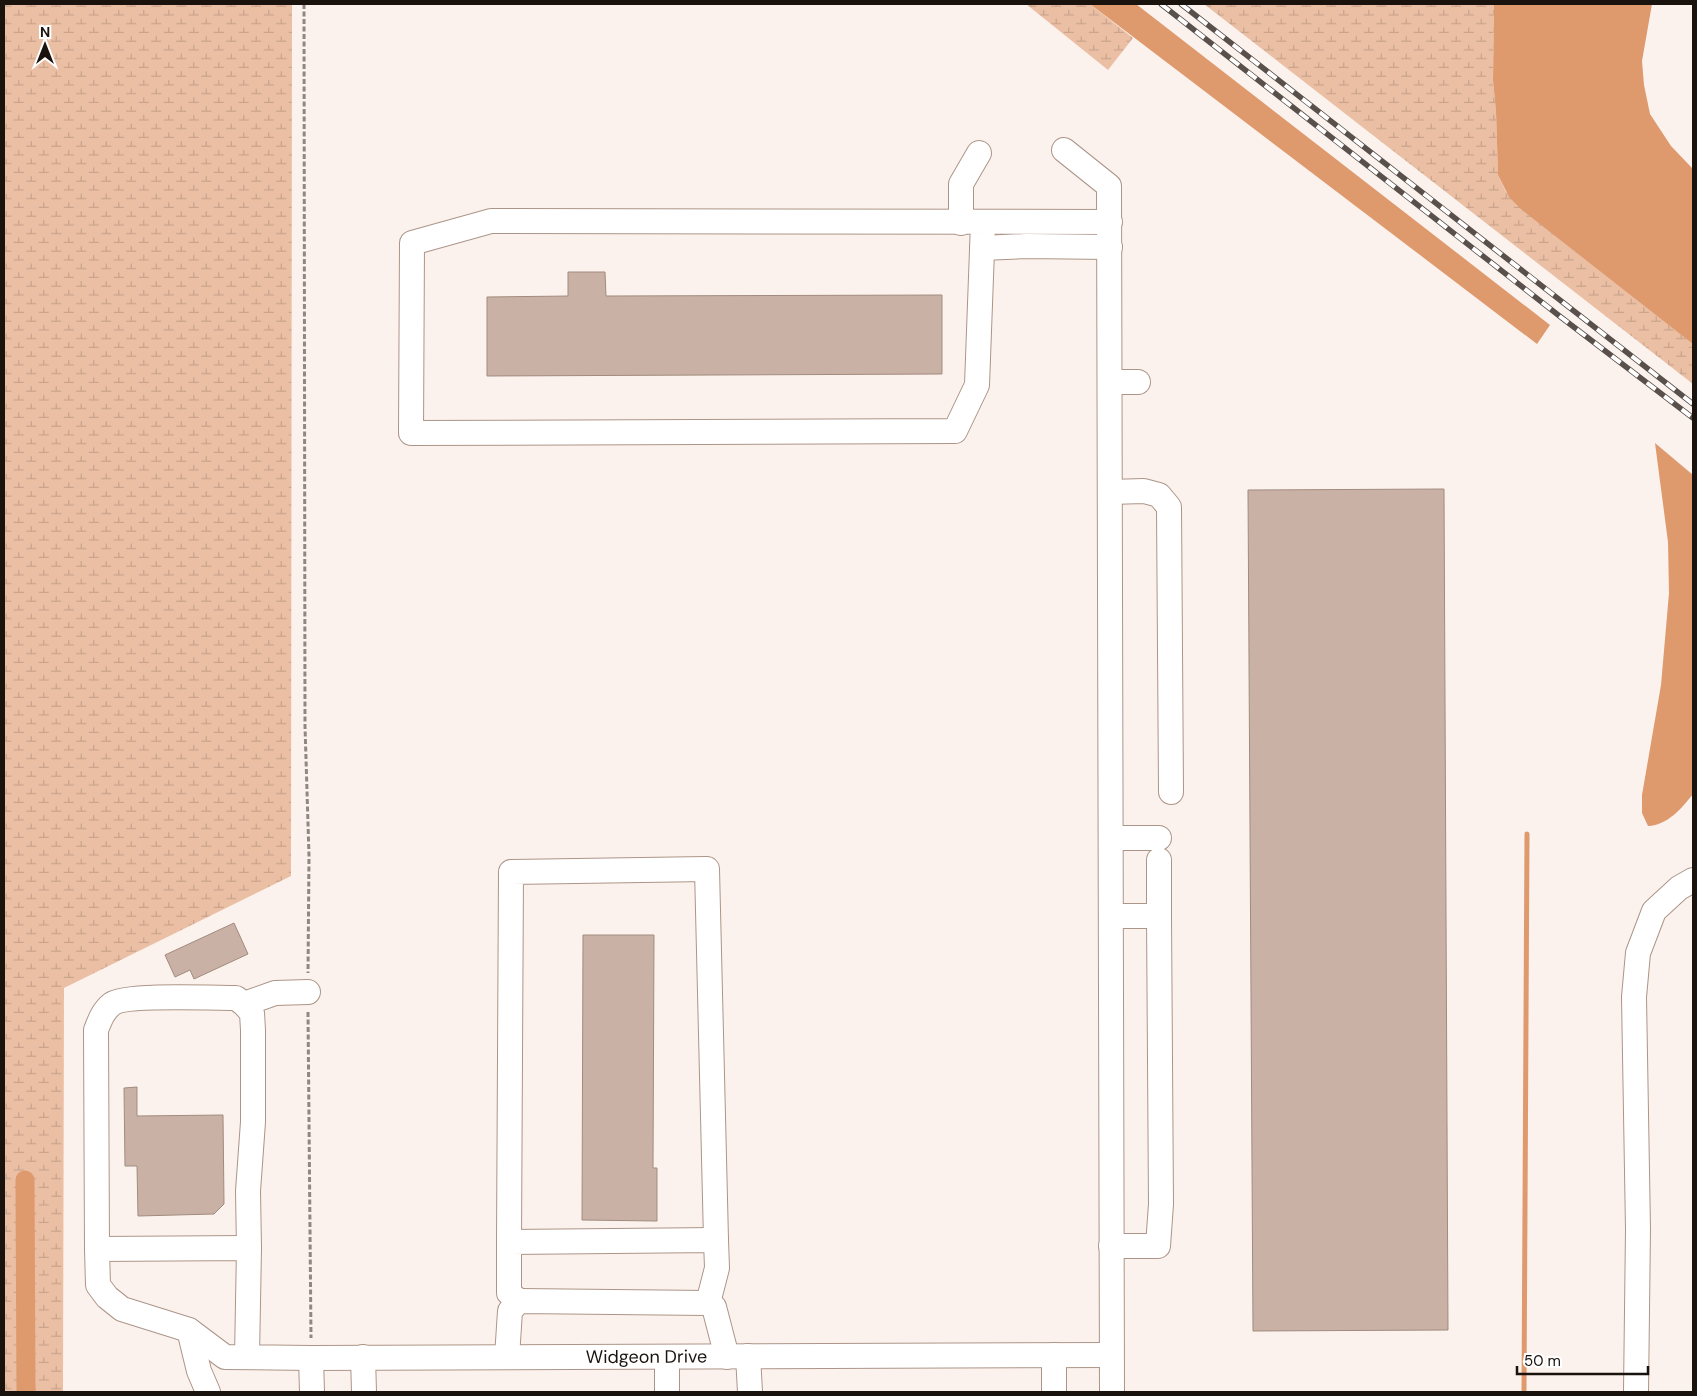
<svg xmlns="http://www.w3.org/2000/svg" width="1697" height="1396" viewBox="0 0 1697 1396" font-family="'DM Sans',sans-serif">
<style>
.wetland{fill:url(#wetland-marsh)}
.water{fill:#de996d}
.lines{fill:none;stroke-linecap:round;stroke-linejoin:round}
.stream{stroke:#de996d;stroke-width:5}
.canal{stroke:#de996d;stroke-width:19}
.building{fill:#c9b2a5;stroke:#a18b7e}
.minor-casing{stroke:#ac9588;stroke-width:26}
.path{stroke:#908782;stroke-width:3;stroke-dasharray:5 2.5;stroke-linecap:butt}
.minor{stroke:#fff;stroke-width:24}
.rail-casing{stroke:#59504b;stroke-width:5.5}
.rail{stroke:#fff;stroke-width:4;stroke-dasharray:11;stroke-linecap:butt}
.labels{text-anchor:middle;stroke-width:4;stroke-linejoin:round;paint-order:stroke}
.street-label{font-size:18px;fill:#1a120d;stroke:#fff}
</style>
<defs>
<pattern id="wetland-marsh" width="20" height="14" patternUnits="userSpaceOnUse" patternTransform="scale(1.25)"><rect width="20" height="14" fill="#ebbfa4"/><path d="M1 5h8M5 5V1M11 12h8M15 12V8" fill="none" stroke="#c9a38c"/></pattern>
</defs>
<rect width="100%" height="100%" fill="#fcf2ed"/>
<g class="wetland">
<polygon points="4,4 292,4 291,876 64,988 63,1392 4,1392"/>
<polygon points="1026,4 1090,4 1133,38 1108,70"/>
<polygon points="1204,4 1494,4 1493,80 1496,112 1498,175 1506,192 1693,343 1693,384"/>
</g>
<g class="water">
<polygon points="1090,4 1136,4 1550,325 1537,344"/>
<polygon points="1494,4 1652,4 1642,61 1644,85 1650,114 1671,146 1693,169 1693,344 1522,210 1509,197 1498,175 1496,112 1493,80"/>
<path d="M 1655,443 L 1693,475 L 1693,794 C 1682,808 1668,825 1648,826 L 1642,813 L 1642,795 L 1661,685 L 1669,593 L 1668,542 Z"/>
</g>
<g class="lines">
<polyline class="stream" points="1524,1392 1527,834"/>
<polyline class="canal" points="25,1180 26,1392"/>
</g>
<g class="building">
<polygon points="568,272 605,272 606,296 942,295 942,374 487,376 487,297 568,296"/>
<polygon points="1444,489 1448,1330 1253,1331 1248,490"/>
<polygon points="234,923 248,954 194,979 190,970 175,977 165,955"/>
<polygon points="583,935 654,935 653,1168 657,1168 657,1221 582,1220"/>
<polygon points="137,1087 137,1116 223,1115 224,1204 214,1214 138,1216 137,1166 125,1166 124,1088"/>
</g>
<g class="lines">
<g class="minor-casing">
<g id="minor">
<polyline points="1064,150 1109,186 1112,1392"/>
<polyline points="961,223 961,184 979,153"/>
<polyline points="983,223 977,385 955,431 411,433 412,243 491,221 1110,222"/>
<polyline points="982,248 1026,246 1110,247"/>
<polyline points="1110,382 1138,382"/>
<polyline points="1110,492 1144,491 1159,495 1169,507 1171,792"/>
<polyline points="1111,838 1159,838"/>
<polyline points="1111,916 1159,916 1161,1204 1158,1246 1111,1246"/>
<polyline points="1159,916 1159,860"/>
<polyline points="244,1004 275,993 308,992"/>
<polyline points="509,1242 511,872 707,869 716,1240"/>
<path d="M 97,1249 L 96,1030 C 100,1020 103,1011 112,1004 C 125,994 214,998 236,998 L 244,1004 L 252,1013 L 253,1030 L 253,1122 L 248,1191 L 249,1248"/>
<polyline points="519,1301 509,1293 509,1242 716,1240 717,1268 708,1303"/>
<polyline points="189,1330 199,1371 208,1392"/>
<polyline points="748,1356 750,1392"/>
<path id="s1" d="M 247,1357 L 249,1248 L 97,1249 L 98,1285 L 107,1297 L 122,1309 L 189,1330 L 225,1357 L 311,1358 L 1111,1355"/>
<polyline points="363,1357 364,1392"/>
<polyline points="507,1357 510,1311 519,1301 708,1303 714,1307 727,1357"/>
<polyline points="667,1357 667,1392"/>
<polyline points="311,1358 312,1392"/>
<polyline points="1054,1392 1054,1355"/>
<polyline points="1636,1392 1638,1229 1634,997 1638,953 1654,911 1679,888 1693,880"/>
</g>
</g>
<g class="path">
<polyline points="304,4 305,726 309,856 308,973"/>
<polyline points="308,1012 311,1338"/>
</g>
<use href="#minor" class="minor"/>
<g class="rail-casing">
<g id="rail">
<polyline points="1161,4 1562,318 1693,418"/>
<polyline points="1181,4 1693,404"/>
</g>
</g>
<use href="#rail" class="rail"/>
</g>
<g class="labels">
<g class="street-label">
<text dy="6" stroke="none"><textPath href="#s1" startOffset="868">Widgeon Drive</textPath></text>
</g>
</g>
<rect width="1697" height="1396" fill="none" stroke="#1a120d" stroke-width="10"/>
<g transform="translate(45 45)" stroke="#ffffff" stroke-width="4" paint-order="stroke">
<path d="M0-4L9 19L0 12L-9 19Z" fill="#1a120d"/>
<text y="-8" font-size="14" font-weight="bold" text-anchor="middle" fill="#1a120d">N</text>
</g>
<path d="M1517 1366v8h131v-8" fill="none" stroke="#1a120d" stroke-width="2.5"/>
<text x="1524" y="1366" font-size="15" fill="#1a120d" stroke="#ffffff" stroke-width="4" paint-order="stroke">50 m</text>
</svg>
